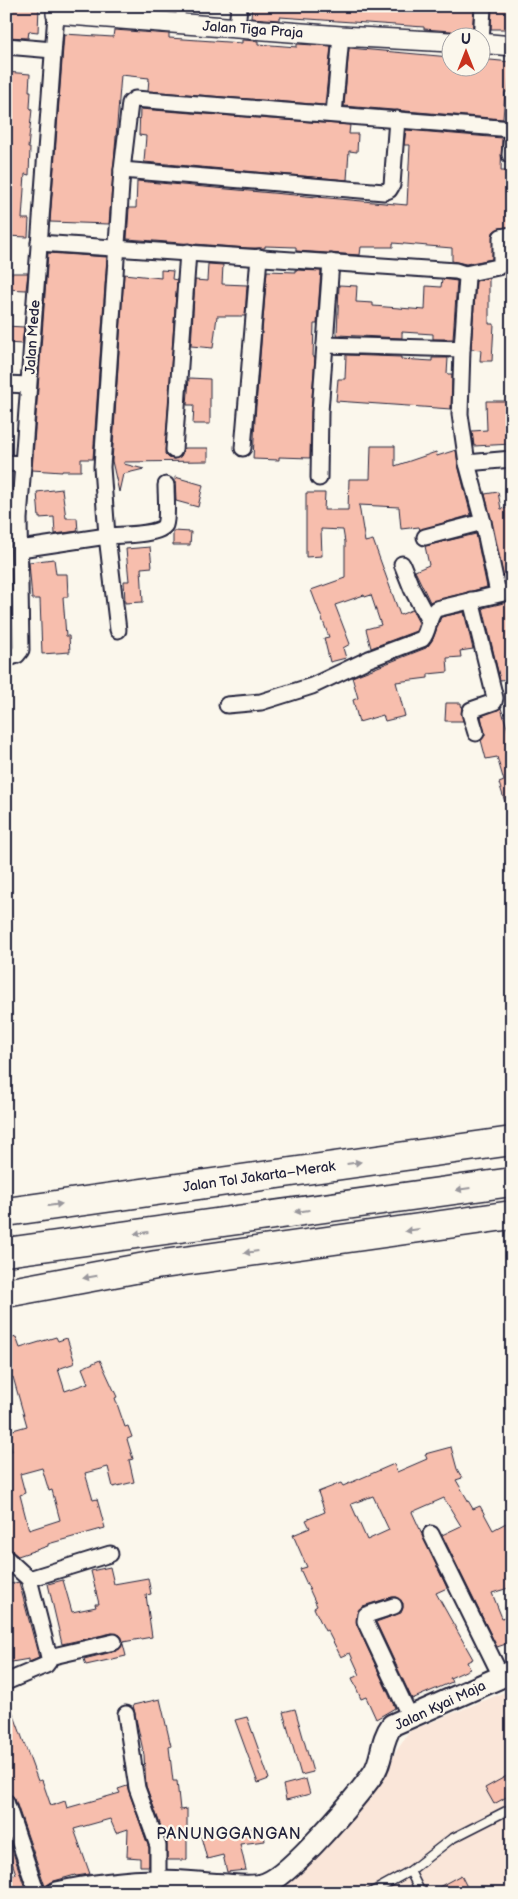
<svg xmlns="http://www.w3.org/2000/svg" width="518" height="1899" viewBox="0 0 518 1899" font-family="'Balsamiq Sans',sans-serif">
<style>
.built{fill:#fae6d9}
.building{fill:#f7bead;stroke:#22223b;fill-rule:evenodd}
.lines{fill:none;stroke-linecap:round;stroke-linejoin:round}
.service-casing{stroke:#22223b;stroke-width:11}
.minor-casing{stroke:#22223b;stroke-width:19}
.tertiary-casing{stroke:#22223b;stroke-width:22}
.secondary-casing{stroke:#22223b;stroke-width:25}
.motorway-casing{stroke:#22223b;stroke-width:31}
.service{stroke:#fbf7ec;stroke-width:8}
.minor{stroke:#fbf7ec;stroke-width:15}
.tertiary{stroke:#fbf7ec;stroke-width:19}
.secondary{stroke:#fbf7ec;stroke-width:21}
.motorway{stroke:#fbf7ec;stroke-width:28}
.oneway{fill:#99979c}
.labels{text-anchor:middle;stroke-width:4.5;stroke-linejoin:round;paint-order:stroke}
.street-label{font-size:14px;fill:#22223b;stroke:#fbf7ec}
.quarter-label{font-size:16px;letter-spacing:1px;fill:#22223b;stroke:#fbf7ec}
</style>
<rect width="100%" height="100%" fill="#fbf7ec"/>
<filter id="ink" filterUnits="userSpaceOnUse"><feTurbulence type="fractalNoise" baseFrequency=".02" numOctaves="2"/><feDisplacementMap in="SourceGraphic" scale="10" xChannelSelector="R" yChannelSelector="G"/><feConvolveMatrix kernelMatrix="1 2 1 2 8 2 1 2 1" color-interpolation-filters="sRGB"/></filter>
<g filter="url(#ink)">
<polygon class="built" points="512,1689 512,1893 69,1893 269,1887 348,1823 410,1731"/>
<g class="building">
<polygon points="6,6 39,6 38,32 29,31 28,38 6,37"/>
<polygon points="252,6 474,6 472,35 459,35 458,33 451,31 424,29 424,27 280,17 280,20 251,18"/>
<polygon points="492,6 512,6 512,29 491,29"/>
<polygon points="114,30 169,34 169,38 242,43 242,40 258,41 258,44 297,47 297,44 331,46 325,105 148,91 149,78 121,75 109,224 50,222 64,34 113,37"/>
<polygon points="349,48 450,57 450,68 480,68 480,59 511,62 508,92 505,92 503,119 344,106"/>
<polygon points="6,72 30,74 29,91 31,91 30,108 32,109 28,148 30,148 29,175 25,174 22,219 29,219 28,237 6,236"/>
<polygon points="140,109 350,125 349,134 358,134 357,152 349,151 347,180 144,162 146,136 139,135"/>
<polygon points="406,130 502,138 501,171 512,171 512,226 499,228 493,232 492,259 466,264 452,261 452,248 393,243 393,247 361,247 360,255 296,251 296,247 265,246 265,248 248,248 127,239 129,208 136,208 137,181 407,205 410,145 404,145"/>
<polygon points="48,253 107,257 93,459 81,459 81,471 62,471 62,472 32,470"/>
<polygon points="208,264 223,265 222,284 247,285 245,316 217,316 213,348 191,346 195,280 207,281"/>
<polygon points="161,270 173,271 172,279 177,280 165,454 169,458 174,459 181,456 184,448 208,448 208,461 124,462 124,464 144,469 123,474 119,492 112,461 124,274 161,278"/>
<polygon points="295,270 321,271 317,324 314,324 313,357 315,357 311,412 310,458 279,457 279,460 253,459 255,418 267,271 295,272"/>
<polygon points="6,273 28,273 26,290 6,289"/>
<polygon points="489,278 489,324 494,324 492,361 480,361 481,350 471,349 476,281"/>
<polygon points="442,279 457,281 453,339 433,339 433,334 402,332 402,338 337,335 339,285 357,286 356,302 373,303 373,306 425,310 426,286 441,287"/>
<polygon points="6,326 24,327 22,344 6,343"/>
<polygon points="346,355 401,357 401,359 432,361 432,358 448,358 447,374 452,374 451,409 336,401 338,379 345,379"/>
<polygon points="189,378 210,379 210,424 193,424 194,405 187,405"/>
<polygon points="486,401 512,401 512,444 474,446 472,431 487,430"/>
<polygon points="371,446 395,446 395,466 436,452 437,456 456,450 458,465 471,515 420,530 419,527 401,529 399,507 359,505 365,542 373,540 400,615 412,610 419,623 416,631 371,648 366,629 381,625 371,595 365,597 364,595 335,605 350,644 343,648 346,658 330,662 324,638 329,637 311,590 345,578 345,542 343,530 321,529 322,556 306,557 306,493 325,493 324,510 348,510 349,479 370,479"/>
<polygon points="175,477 203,485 198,507 176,501"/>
<polygon points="62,489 66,518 77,518 78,531 55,534 54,517 39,518 37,492"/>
<polygon points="498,492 501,509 512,507 512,582 505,583 485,494"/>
<polygon points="173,531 191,532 190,545 173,545"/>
<polygon points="476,534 487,587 430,602 415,571 429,565 425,546"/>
<polygon points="150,547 152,567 141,568 143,602 125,603 124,581 129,581 126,549"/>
<polygon points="54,559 56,574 67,574 68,597 63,597 66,636 69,636 70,652 42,654 40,599 32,599 29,562"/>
<polygon points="512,601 512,666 509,667 510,679 500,680 483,608"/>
<polygon points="464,612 473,649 460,651 461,657 447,658 448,672 428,674 428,678 396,682 405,716 385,721 383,715 359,722 353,700 358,698 352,677 426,648 433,639 441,617"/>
<polygon points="446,703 461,703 463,721 445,721"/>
<polygon points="501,708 512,743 512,815 509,815 499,783 504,781 497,757 486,759 481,740 485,735 481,716"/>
<path d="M 16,1337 L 20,1348 L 56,1337 L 58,1341 L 67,1338 L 75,1363 L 58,1369 L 65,1391 L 88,1383 L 82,1368 L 100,1360 L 117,1397 L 115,1398 L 125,1427 L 128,1426 L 132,1437 L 127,1439 L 133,1459 L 129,1460 L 134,1482 L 113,1487 L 108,1467 L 85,1473 L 93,1500 L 97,1499 L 105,1528 L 48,1544 L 48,1546 L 18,1556 L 12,1551 L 6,1549 L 6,1452 L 12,1451 L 6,1432 L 27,1426 L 13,1377 L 6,1379 L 6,1340 ZM 42,1468 L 49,1491 L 52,1490 L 60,1520 L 29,1530 L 20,1495 L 25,1493 L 20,1474 Z"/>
<path d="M 451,1447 L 457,1469 L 462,1478 L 456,1480 L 473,1509 L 480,1506 L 493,1530 L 506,1523 L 512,1534 L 512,1587 L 492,1593 L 502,1618 L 512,1614 L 512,1642 L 497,1647 L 442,1535 L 461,1526 L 444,1498 L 412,1512 L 447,1588 L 436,1593 L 473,1659 L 467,1662 L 470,1669 L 450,1678 L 452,1682 L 412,1699 L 376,1622 L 401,1613 L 403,1608 L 403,1603 L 396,1597 L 392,1597 L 363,1606 L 357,1613 L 357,1625 L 395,1708 L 376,1719 L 366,1697 L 361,1699 L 352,1678 L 360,1675 L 350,1653 L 341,1657 L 327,1630 L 325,1631 L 314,1608 L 317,1606 L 300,1569 L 307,1567 L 293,1535 L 310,1528 L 306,1520 L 325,1512 L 318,1492 L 341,1483 L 343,1486 L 394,1464 L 397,1472 L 427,1459 L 425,1454 ZM 373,1496 L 389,1530 L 367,1540 L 351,1504 Z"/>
<polygon points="110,1567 114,1584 148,1578 151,1594 146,1595 152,1637 123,1642 120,1635 112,1633 62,1644 48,1584 63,1580 72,1612 96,1607 95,1604 99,1604 91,1571"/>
<polygon points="19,1582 39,1658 29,1662 29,1659 6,1663 6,1585"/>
<polygon points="123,1644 126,1656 86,1665 84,1659 116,1651"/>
<polygon points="6,1699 8,1699 38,1781 42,1780 51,1806 65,1801 67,1808 120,1793 118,1789 127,1786 149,1848 149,1866 140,1866 140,1858 127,1857 128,1829 116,1833 110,1819 74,1829 90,1874 76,1876 75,1875 54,1881 45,1886 15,1799 12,1795 6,1793"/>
<polygon points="160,1699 171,1746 169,1747 173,1781 177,1781 180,1810 187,1809 187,1860 167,1860 167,1843 146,1786 144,1755 133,1705"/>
<polygon points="295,1709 313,1772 301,1775 283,1712"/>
<polygon points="247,1717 269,1779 258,1783 235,1720"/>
<polygon points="512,1773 512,1794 494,1804 485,1788"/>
<polygon points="306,1779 310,1794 286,1800 283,1785"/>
<polygon points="235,1826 236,1831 263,1827 265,1841 240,1844 246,1870 227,1872 223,1855 207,1859 200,1833"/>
<polygon points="6,1832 25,1888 12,1893 10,1893 6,1878 16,1874 9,1853 6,1854"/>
<polygon points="461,1875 470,1893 428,1893"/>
</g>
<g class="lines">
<g class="service-casing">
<g id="service">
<polyline points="180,24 181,6"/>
<polyline points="410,1871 421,1893"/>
<polyline points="370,1893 410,1871 451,1839 512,1808"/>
</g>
</g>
<g class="minor-casing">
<g id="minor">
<polyline points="237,28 239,6"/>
<polyline points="481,43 483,6"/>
<polyline points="6,46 53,50"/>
<polyline points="334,114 341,36"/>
<polyline points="510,155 512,135"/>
<polyline points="122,170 384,192 389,190 392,185 397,119"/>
<polyline points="39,243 456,271 465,274 467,277 462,349 460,414 467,463 483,522 498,593"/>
<polyline points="465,274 498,267 501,264 501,237 512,235"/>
<polyline points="325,345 462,349"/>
<polyline points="6,384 28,385"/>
<polyline points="243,448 259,257"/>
<polyline points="174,450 188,252"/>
<polyline points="6,463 23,464"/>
<polyline points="467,463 512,459"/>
<polyline points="319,478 320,412 331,262"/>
<path d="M 166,485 C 166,495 168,517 165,525 C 160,535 119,535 107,536 L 102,467 L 122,170 L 130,103 L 135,99 L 512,129"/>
<polyline points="425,537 483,522"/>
<polyline points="20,549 107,536 118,630"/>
<polyline points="402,564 412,589 429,621"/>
<polyline points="471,600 495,698 494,702 471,710 470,713 476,733"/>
<polyline points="6,659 17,655 21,650 19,519 56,14"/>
<path d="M 227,705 L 261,702 L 312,686 L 369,659 L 422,639 C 430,630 427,617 436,609 L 512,591"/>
<polyline points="431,1534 501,1676"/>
<polyline points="6,1558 29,1579 49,1657 49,1661 46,1665 6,1682"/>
<polyline points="29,1579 110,1554"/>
<polyline points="394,1606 366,1615 365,1621 410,1717"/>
<polyline points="49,1657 114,1642"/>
<polyline points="126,1714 137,1788 158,1846 158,1881"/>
<polyline points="6,1802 37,1893"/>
</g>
</g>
<g class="tertiary-casing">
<g id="tertiary">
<polyline points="57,6 56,14 341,36 450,42"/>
<polyline points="480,43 512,46"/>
</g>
</g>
<g class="secondary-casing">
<path id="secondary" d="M 57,1893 C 87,1886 128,1881 159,1881 C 182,1881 205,1884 227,1885 C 239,1886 253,1888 265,1884 C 290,1876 356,1798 373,1774 C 383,1761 380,1741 392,1725 L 512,1672"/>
</g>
<g class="motorway-casing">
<g id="motorway">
<polyline points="6,1212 512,1141"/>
<polyline points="6,1252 512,1182"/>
<polyline points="6,1293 156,1265 512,1215"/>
</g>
</g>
<use href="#service" class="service"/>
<use href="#minor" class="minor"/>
<use href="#tertiary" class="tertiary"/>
<use href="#secondary" class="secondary"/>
<use href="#motorway" class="motorway"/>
</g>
<defs><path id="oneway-solid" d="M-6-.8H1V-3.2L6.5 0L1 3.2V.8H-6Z" transform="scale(1.25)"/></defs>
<g class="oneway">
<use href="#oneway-solid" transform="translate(354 1163) rotate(-8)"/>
<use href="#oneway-solid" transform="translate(463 1189) rotate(172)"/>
<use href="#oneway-solid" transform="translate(55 1205) rotate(-8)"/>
<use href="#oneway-solid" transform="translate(302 1211) rotate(172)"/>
<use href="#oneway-solid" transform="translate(412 1230) rotate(172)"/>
<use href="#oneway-solid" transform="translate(141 1233) rotate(172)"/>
<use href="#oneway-solid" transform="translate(251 1252) rotate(172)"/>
<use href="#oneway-solid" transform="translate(90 1277) rotate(170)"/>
</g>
</g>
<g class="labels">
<g class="street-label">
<text transform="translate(253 29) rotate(4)" y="5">Jalan Tiga Praja</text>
<text transform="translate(32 337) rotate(-86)" y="5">Jalan Mede</text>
<text transform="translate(259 1176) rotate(-8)" y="5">Jalan Tol Jakarta–Merak</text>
<text transform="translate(440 1705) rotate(-25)" y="5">Jalan Kyai Maja</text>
</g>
<g class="quarter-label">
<text x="229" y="1839">PANUNGGANGAN</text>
</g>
</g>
<rect width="518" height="1899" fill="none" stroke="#fbf7ec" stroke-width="25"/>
<rect x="12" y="12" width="493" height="1874" fill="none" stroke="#22223b" stroke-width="2" filter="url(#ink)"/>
<g transform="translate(466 52)"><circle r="24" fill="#fbf7ec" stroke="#a4a2a5"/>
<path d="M0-4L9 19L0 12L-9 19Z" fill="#c8321e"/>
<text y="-8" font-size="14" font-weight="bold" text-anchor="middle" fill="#22223b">U</text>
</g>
</svg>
